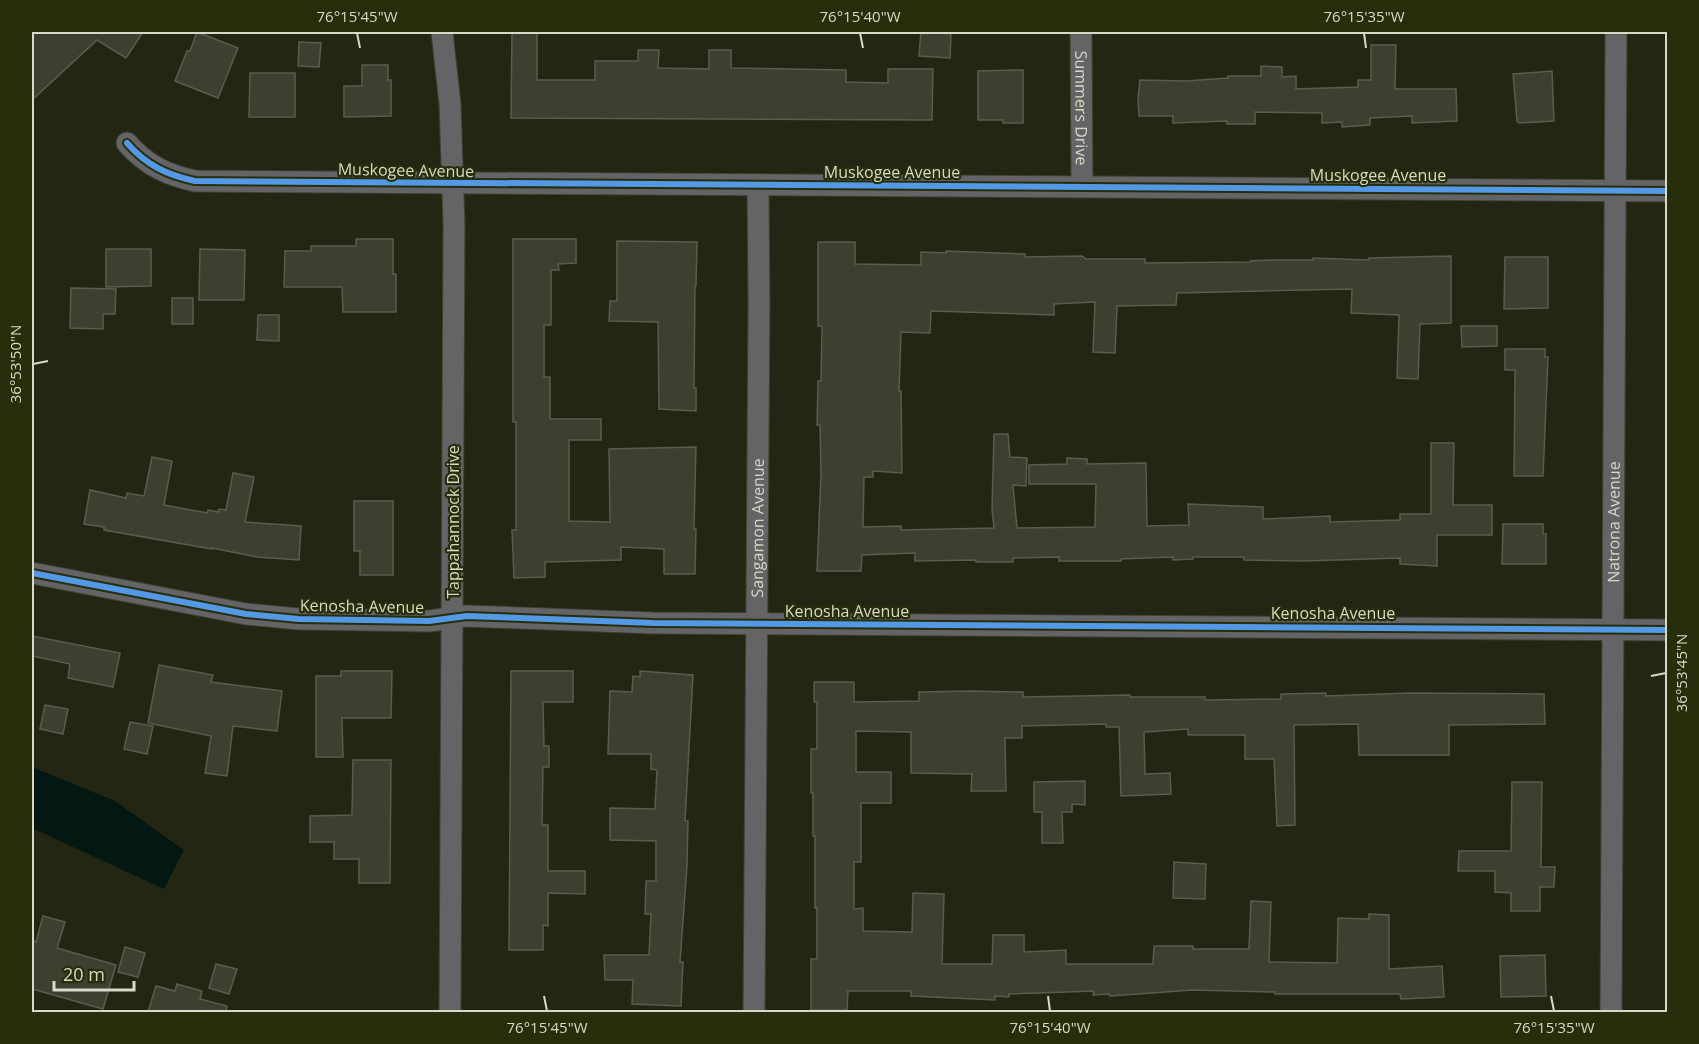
<svg xmlns="http://www.w3.org/2000/svg" width="1699" height="1044" viewBox="0 0 1699 1044" font-family="'Open Sans',sans-serif">
<style>
.water{fill:#031813}
.building{fill:#3f3f30;stroke:#5c5c4d;stroke-width:1.5}
.lines{fill:none;stroke-linecap:round;stroke-linejoin:round}
.street-casing{stroke:#3e4131;stroke-width:23}
.street{stroke:#646365;stroke-width:21}
.cycleway-casing{stroke:#272e0b;stroke-width:10}
.cycleway{stroke:#5399e6;stroke-width:6}
.ticks{fill:none;stroke:#d5dac6;stroke-width:2}
.labels{text-anchor:middle;stroke-width:4.5;stroke-linejoin:round;paint-order:stroke}
.street-label{font-size:16px;fill:#d5dac6;stroke:#272e0b}
.neatline{fill:none;stroke:#d5dac6;stroke-width:2}
.ticks-label{font-size:15px;text-anchor:middle;fill:#d5dac6}
</style>
<rect width="100%" height="100%" fill="#222613"/>
<polygon class="water" points="32,767 115,801 184,850 164,889 32,828"/>
<g class="building">
<polygon points="32,32 143,32 126,58 97,40 32,100"/>
<polygon points="197,32 238,48 218,98 175,81 187,51 190,51"/>
<polygon points="512,32 537,32 537,80 595,80 595,61 638,61 638,50 659,50 658,68 709,69 709,50 731,50 731,68 846,70 846,82 888,83 888,69 933,69 932,120 511,118"/>
<polygon points="921,32 951,33 950,58 919,56"/>
<polygon points="299,42 321,43 319,67 298,66"/>
<polygon points="1371,45 1396,45 1395,89 1456,89 1457,121 1412,123 1412,116 1370,118 1370,125 1342,127 1342,122 1322,123 1322,113 1255,112 1255,124 1227,124 1227,121 1173,123 1173,116 1139,116 1138,99 1140,80 1186,81 1228,78 1228,76 1261,76 1261,66 1282,67 1282,77 1296,76 1296,89 1358,87 1358,80 1371,80"/>
<polygon points="362,65 388,65 388,80 391,80 391,116 344,117 344,86 362,86"/>
<polygon points="1023,70 1023,123 1003,123 1003,120 978,120 978,71"/>
<polygon points="1552,71 1554,121 1519,123 1517,121 1513,74"/>
<polygon points="250,73 295,73 295,117 249,117"/>
<polygon points="356,239 393,239 393,274 396,274 396,312 343,312 342,287 284,287 285,251 311,251 311,246 356,246"/>
<polygon points="513,239 576,239 576,263 558,264 559,270 551,270 551,325 544,325 544,377 550,377 550,419 601,419 601,440 569,440 569,521 610,522 609,449 696,447 694,529 696,529 695,574 664,574 664,549 621,547 621,560 545,562 545,577 514,578 512,530 516,530 516,422 513,422"/>
<polygon points="617,241 697,242 696,286 695,286 694,388 696,388 696,411 659,409 658,322 609,321 610,301 617,301"/>
<polygon points="818,242 855,242 855,264 921,265 921,252 946,253 946,251 1025,254 1025,257 1082,256 1086,259 1145,259 1145,263 1250,262 1250,261 1271,260 1313,260 1313,258 1369,260 1369,258 1451,256 1451,323 1420,324 1418,379 1397,378 1399,315 1351,313 1352,289 1177,293 1176,305 1117,306 1115,353 1093,352 1095,302 1054,304 1054,315 931,311 930,333 901,332 899,391 901,391 902,473 873,471 873,477 864,477 863,527 901,526 901,530 994,528 992,509 994,434 1008,434 1010,457 1027,458 1026,486 1013,485 1017,528 1095,527 1096,484 1029,484 1029,465 1067,464 1067,458 1087,459 1087,464 1146,463 1147,526 1189,525 1188,504 1263,507 1263,519 1330,516 1330,522 1400,520 1400,514 1431,514 1431,443 1454,443 1453,505 1492,505 1492,535 1437,535 1437,566 1400,564 1400,558 1304,561 1244,560 1244,557 1193,557 1193,559 1173,560 1173,557 1121,559 1121,561 1059,561 1059,557 1013,558 1013,562 976,562 976,560 915,561 915,553 862,555 861,571 817,571 821,474 820,425 817,425 818,381 821,381 822,326 818,326"/>
<polygon points="106,249 151,249 151,286 106,287"/>
<polygon points="200,249 245,250 244,300 199,300"/>
<polygon points="1505,257 1548,257 1548,308 1504,309"/>
<polygon points="71,288 116,289 115,314 103,314 103,329 70,328"/>
<rect x="172" y="298" width="21" height="26"/>
<polygon points="258,315 279,315 279,341 257,340"/>
<polygon points="1461,326 1497,326 1497,346 1462,347"/>
<polygon points="1505,349 1545,349 1545,357 1548,357 1543,476 1514,476 1515,370 1505,370"/>
<polygon points="152,457 172,461 164,505 207,513 208,510 219,512 219,509 226,510 233,473 254,477 245,522 301,526 299,560 257,557 212,548 212,549 104,530 104,527 84,524 90,490 126,498 127,493 144,496"/>
<polygon points="354,501 393,501 393,575 360,575 360,551 354,551"/>
<polygon points="1503,524 1543,524 1543,534 1546,534 1546,564 1502,564"/>
<polygon points="32,636 120,653 113,687 68,678 70,664 32,656"/>
<polygon points="159,665 213,675 211,682 282,691 277,731 233,726 227,776 205,773 211,736 148,723"/>
<polygon points="341,671 392,671 391,718 342,718 343,757 316,757 316,676 341,676"/>
<polygon points="511,671 573,671 573,702 543,702 544,746 549,746 549,767 543,767 542,825 548,825 548,871 585,871 585,894 548,893 548,926 543,925 543,950 509,950"/>
<polygon points="640,671 693,675 685,821 688,821 687,866 680,962 683,962 681,1006 632,1004 633,980 605,980 604,955 649,955 651,914 645,914 646,881 656,881 656,841 610,840 610,808 655,809 657,770 651,769 651,754 608,754 610,691 632,692 633,676 640,677"/>
<polygon points="814,682 854,682 854,702 919,701 919,692 971,691 1023,692 1023,697 1130,695 1130,697 1205,697 1205,700 1281,699 1281,694 1326,693 1326,696 1411,693 1544,694 1545,724 1449,725 1449,755 1359,755 1358,724 1294,725 1295,825 1277,826 1274,759 1245,759 1245,735 1188,735 1188,729 1144,732 1145,774 1170,773 1171,794 1121,796 1119,727 1106,727 1106,724 1022,726 1022,738 1005,738 1006,791 971,791 972,774 911,773 911,732 856,731 856,772 891,772 891,803 861,803 861,862 854,862 854,909 863,908 863,931 912,932 913,893 944,894 942,964 992,964 993,935 1024,935 1024,952 1066,950 1066,964 1153,964 1154,946 1193,946 1193,949 1249,949 1251,901 1271,902 1269,962 1337,963 1338,918 1369,919 1369,914 1389,915 1389,969 1442,966 1444,997 1401,999 1400,994 1275,994 1275,992 1193,990 1110,996 1109,994 1093,995 1094,991 1009,994 1009,997 995,996 995,1000 911,996 911,991 848,991 847,1010 811,1010 811,959 817,959 817,908 815,908 815,836 813,836 813,793 811,793 811,749 817,749 817,702 814,702"/>
<polygon points="45,705 68,709 63,734 40,729"/>
<polygon points="130,722 153,726 147,754 124,749"/>
<polygon points="353,760 391,760 390,883 359,883 359,859 334,859 334,842 310,842 310,816 352,815"/>
<polygon points="1085,781 1085,805 1072,804 1072,812 1062,812 1063,843 1042,843 1042,812 1034,812 1034,782"/>
<polygon points="1512,782 1542,782 1541,867 1555,867 1554,887 1540,887 1540,911 1511,911 1511,893 1495,892 1495,871 1458,871 1459,851 1511,851"/>
<polygon points="1174,862 1206,864 1205,899 1173,898"/>
<polygon points="43,916 65,922 57,948 116,965 103,1009 32,989 32,941 36,942"/>
<polygon points="125,947 145,953 138,977 118,972"/>
<polygon points="1545,955 1546,996 1501,997 1500,956"/>
<polygon points="216,964 237,969 229,994 209,988"/>
<polygon points="177,984 202,991 200,999 227,1006 226,1012 148,1012 156,986 175,991"/>
</g>
<g class="lines">
<g class="street-casing">
<g id="street">
<polyline points="442,32 450,104 454,224 450,1012"/>
<path id="s1" d="M 1081,32 L 1082,186"/>
<path d="M 127,143 C 146,165 167,175 195,181 L 1668,191"/>
<polyline points="32,573 246,614 299,619 429,621 467,616 653,623 1668,630"/>
<path id="s2" d="M 754,1012 L 759,304 L 758,185"/>
<path id="s3" d="M 1611,1012 L 1616,32"/>
</g>
</g>
<use href="#street" class="street"/>
<g class="cycleway-casing">
<g id="cycleway">
<path d="M 127,143 C 146,165 167,175 195,181 L 1668,191"/>
<polyline points="32,573 246,614 299,619 429,621 467,616 653,623 1668,630"/>
</g>
</g>
<use href="#cycleway" class="cycleway"/>
</g>
<path class="ticks" d="M 357,33 L 360,48M 860,33 L 863,48M 1364,33 L 1366,48M 33,364 L 48,361M 1651,676 L 1666,673M 544,996 L 547,1011M 1048,996 L 1050,1011M 1551,996 L 1554,1011"/>
<g class="labels">
<g class="street-label">
<text dy="6" stroke="none"><textPath href="#s1" startOffset="76">Summers Drive</textPath></text>
<text transform="translate(406 170) rotate(1)" y="6">Muskogee Avenue</text>
<text x="892" y="178">Muskogee Avenue</text>
<text x="1378" y="181">Muskogee Avenue</text>
<text transform="translate(453 522) rotate(-90)" y="6">Tappahannock Drive</text>
<text dy="6" stroke="none"><textPath href="#s3" startOffset="490">Natrona Avenue</textPath></text>
<text dy="6" stroke="none"><textPath href="#s2" startOffset="484">Sangamon Avenue</textPath></text>
<text transform="translate(362 606) rotate(1)" y="6">Kenosha Avenue</text>
<text x="847" y="617">Kenosha Avenue</text>
<text x="1333" y="619">Kenosha Avenue</text>
</g>
</g>
<rect width="1699" height="1044" fill="none" stroke="#272e0b" stroke-width="66"/>
<path d="M54 981v9h80v-9" fill="none" stroke="#d5dac6" stroke-width="3"/>
<text x="63" y="981" font-size="18" fill="#d5dac6" stroke="#272e0b" stroke-width="4.5" paint-order="stroke">20 m</text>
<rect x="33" y="33" width="1633" height="978" class="neatline"/>
<g class="ticks-label">
<text x="357" y="22">76°15'45"W</text>
<text x="860" y="22">76°15'40"W</text>
<text x="1364" y="22">76°15'35"W</text>
<text transform="translate(16 364) rotate(-90)" y="5">36°53'50"N</text>
<text transform="translate(1682 673) rotate(-90)" y="5">36°53'45"N</text>
<text x="547" y="1033">76°15'45"W</text>
<text x="1050" y="1033">76°15'40"W</text>
<text x="1554" y="1033">76°15'35"W</text>
</g>
</svg>
